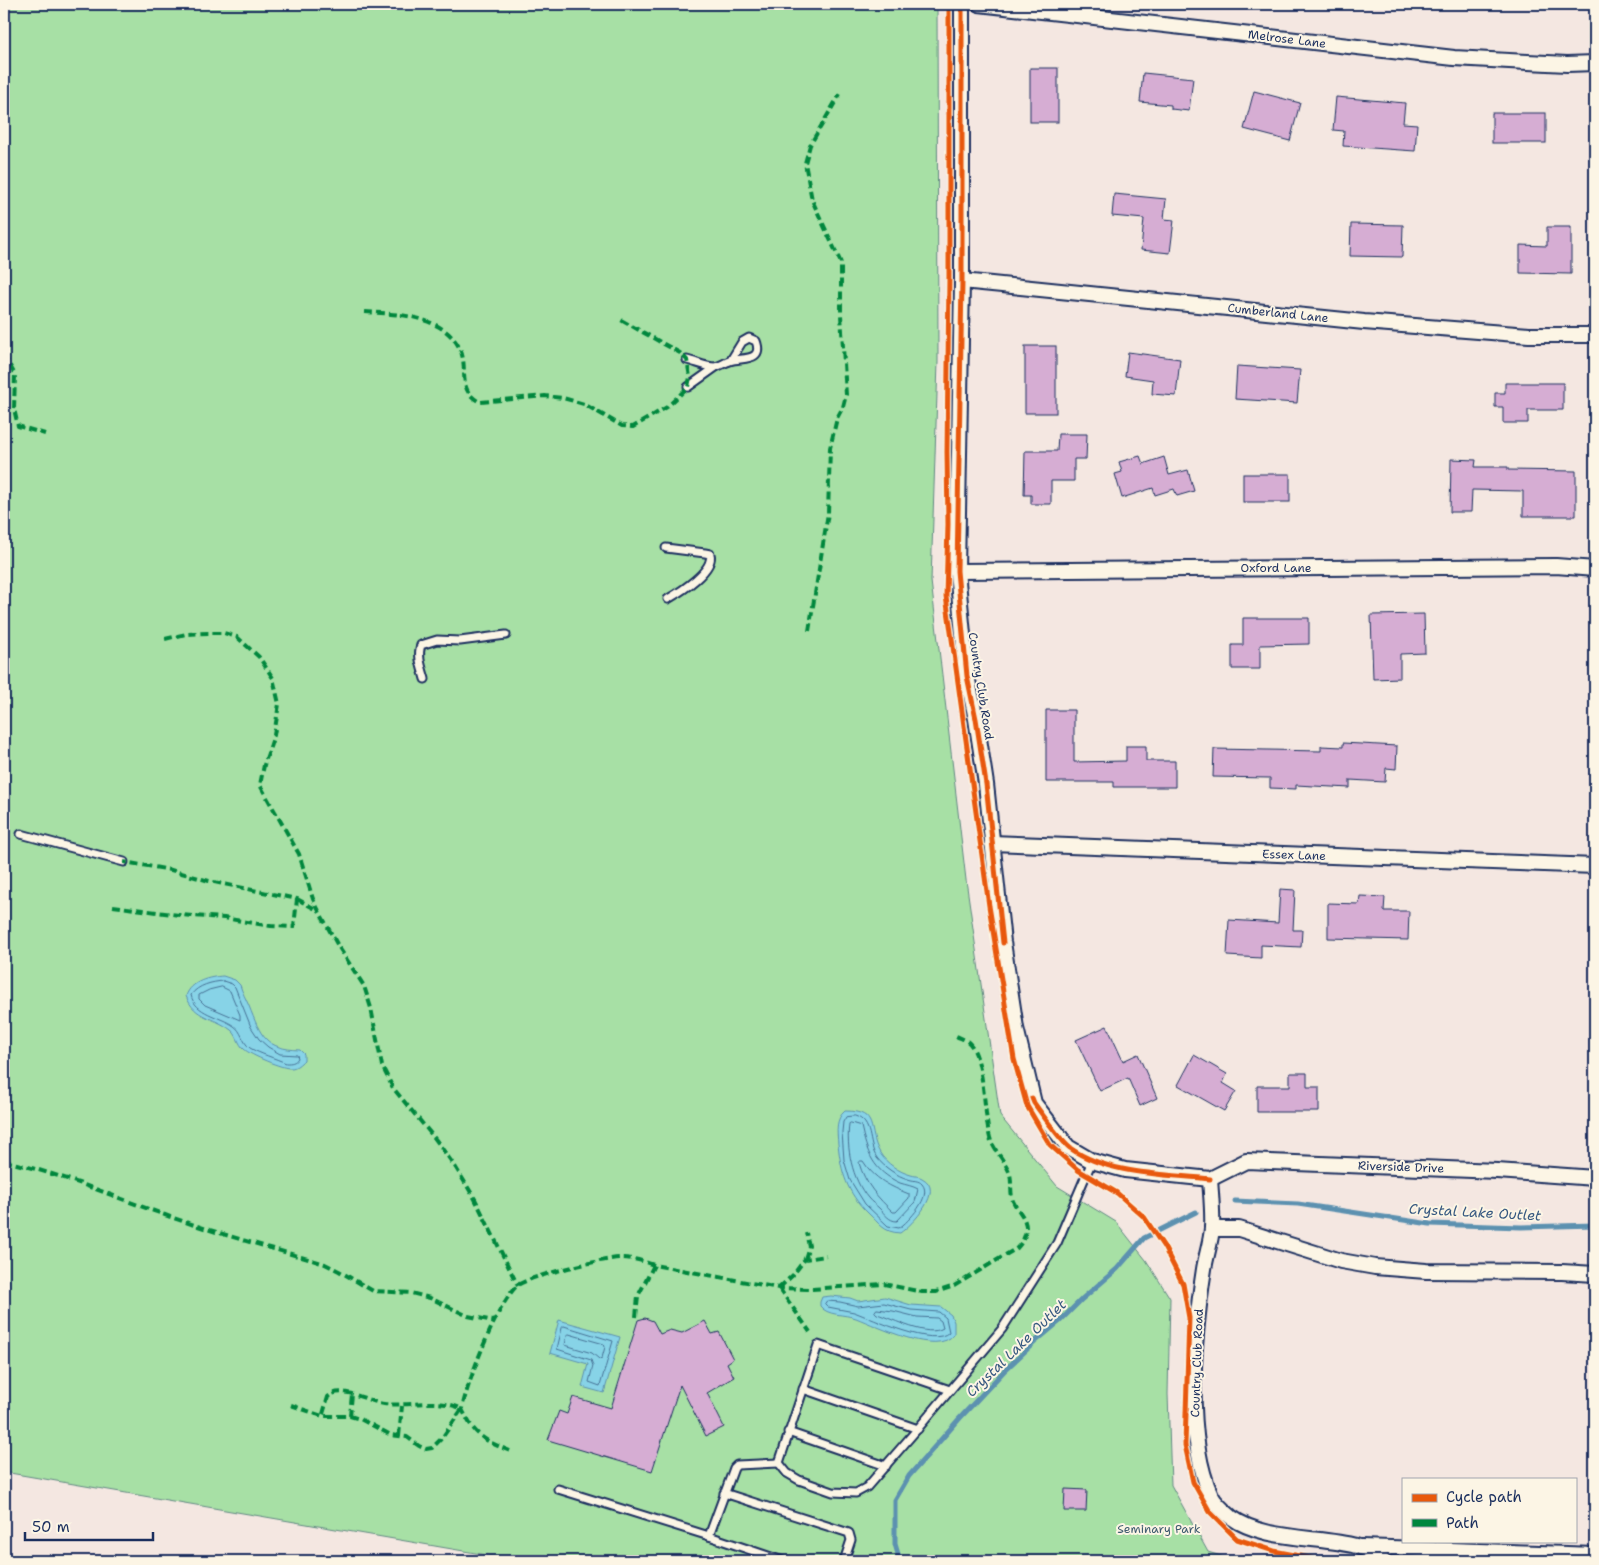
<svg xmlns="http://www.w3.org/2000/svg" width="1599" height="1565" viewBox="0 0 1599 1565" font-family="'Shantell Sans',sans-serif">
<style>
.green{fill:#a7e0a5;stroke:#618882}
.water{fill:#87d3e7;stroke:#5c91b0}
.lines{fill:none;stroke-linecap:round;stroke-linejoin:round}
.shore{stroke:#467195;stroke-width:1}
.stream{stroke:#5c91b0;stroke-width:5}
.building{fill:#d6add3;stroke:#1b2f5e}
.service-casing{stroke:#1b2f5e;stroke-width:11}
.minor-casing{stroke:#1b2f5e;stroke-width:18}
.service{stroke:#fcf5e5;stroke-width:7}
.minor{stroke:#fcf5e5;stroke-width:14}
.quiet{stroke:#00873e;stroke-width:4;stroke-dasharray:8 4;stroke-linecap:butt}
.cycleway-casing{stroke:#fcf5e5;stroke-width:8}
.cycleway{stroke:#e8590c;stroke-width:5}
.labels{text-anchor:middle;stroke-width:4;stroke-linejoin:round;paint-order:stroke}
.street-label{font-size:12px;fill:#1b2f5e;stroke:#fcf5e5}
.park-label{font-size:12px;fill:#3e5b70;stroke:#fcf5e5}
.water-label{font-size:14px;font-style:italic;fill:#365880;stroke:#fcf5e5}
</style>
<rect width="100%" height="100%" fill="#f4e7e1"/>
<filter id="ink" filterUnits="userSpaceOnUse"><feTurbulence type="fractalNoise" baseFrequency=".02" numOctaves="2"/><feDisplacementMap in="SourceGraphic" scale="10" xChannelSelector="R" yChannelSelector="G"/><feConvolveMatrix kernelMatrix="1 2 1 2 8 2 1 2 1" color-interpolation-filters="sRGB"/></filter>
<g filter="url(#ink)">
<polygon class="green" points="4,4 937,4 938,362 931,581 966,880 1000,1116 1057,1186 1116,1222 1146,1260 1170,1298 1168,1394 1171,1485 1208,1552 1237,1561 522,1561 4,1472"/>
<g class="water">
<path d="M 223,976 L 235,980 L 240,985 C 242,992 246,999 249,1006 C 261,1036 265,1049 300,1050 L 304,1054 L 304,1060 C 300,1064 296,1068 291,1068 C 283,1069 250,1055 244,1049 C 238,1044 237,1034 231,1030 C 213,1016 195,1019 186,996 C 191,981 209,977 223,976 Z"/>
<path d="M 845,1111 C 880,1111 867,1131 880,1153 C 886,1163 899,1172 911,1175 C 914,1176 919,1176 922,1178 C 946,1190 912,1225 900,1233 C 883,1232 880,1224 868,1213 C 847,1193 841,1172 838,1144 C 837,1132 835,1119 845,1111 Z"/>
<path d="M 831,1296 L 850,1298 L 858,1301 L 885,1297 L 911,1305 L 941,1307 L 951,1315 L 954,1322 L 954,1334 C 938,1357 877,1326 856,1318 C 845,1314 827,1316 820,1306 L 820,1302 L 822,1297 Z"/>
<polygon points="559,1320 620,1337 604,1393 582,1387 588,1364 550,1353"/>
</g>
<g class="lines">
<g class="shore">
<path d="M 223,981 L 232,984 L 235,987 L 251,1027 L 259,1039 L 268,1047 L 280,1054 L 297,1055 L 298,1058 C 295,1063 291,1063 286,1063 C 275,1058 260,1054 250,1048 C 242,1042 242,1031 234,1026 C 220,1016 195,1014 191,995 C 198,985 212,982 223,981 Z"/>
<polygon points="222,987 230,991 240,1015 240,1020 205,1005 199,999 199,995 209,990"/>
<path d="M 855,1116 C 874,1122 867,1143 877,1158 C 884,1167 897,1176 908,1179 C 913,1181 919,1180 922,1184 C 933,1196 908,1222 899,1228 L 888,1226 L 865,1204 L 850,1180 L 844,1160 L 842,1132 L 843,1122 L 846,1117 Z"/>
<path d="M 851,1123 L 861,1126 C 867,1153 873,1171 900,1183 C 906,1185 913,1186 918,1189 L 915,1202 L 897,1221 C 889,1221 885,1214 879,1208 C 876,1205 871,1202 868,1198 C 852,1179 846,1148 849,1124 Z"/>
<path d="M 861,1161 L 863,1161 C 874,1179 891,1187 909,1194 L 909,1198 L 896,1212 L 893,1212 C 878,1198 865,1184 859,1163 Z"/>
<path d="M 827,1301 L 840,1302 L 858,1306 L 884,1303 L 911,1310 L 939,1312 L 946,1318 L 949,1332 C 934,1348 873,1319 854,1312 C 845,1310 837,1309 828,1307 L 825,1304 Z"/>
<path d="M 877,1309 L 893,1311 L 917,1317 L 937,1318 L 941,1321 L 943,1328 C 928,1338 893,1319 877,1314 L 875,1312 Z"/>
<polygon points="564,1326 613,1341 600,1386 589,1382 593,1366 591,1360 557,1349 562,1328"/>
<polygon points="569,1334 604,1344 605,1347 602,1358 599,1359 592,1353 565,1345 567,1336"/>
</g>
<g class="stream">
<polyline points="1235,1201 1298,1204 1430,1224 1521,1227 1595,1225"/>
<polyline points="900,1561 895,1544 895,1500 909,1476 960,1418 1004,1371 1036,1341 1061,1320 1082,1299 1117,1269 1144,1238 1196,1212"/>
</g>
</g>
<g class="building">
<rect x="1030" y="68" width="28" height="54"/>
<polygon points="1143,73 1193,78 1189,111 1171,109 1171,105 1140,102"/>
<polygon points="1254,91 1300,103 1290,141 1244,129"/>
<polygon points="1336,97 1405,103 1403,123 1417,124 1415,151 1343,146 1344,131 1333,130"/>
<rect x="1492" y="113" width="54" height="30"/>
<polygon points="1114,194 1166,199 1164,219 1174,220 1170,253 1141,250 1144,219 1112,216"/>
<polygon points="1351,224 1403,225 1402,257 1350,256"/>
<polygon points="1547,227 1571,227 1571,274 1520,273 1520,245 1547,246"/>
<rect x="1025" y="346" width="31" height="67"/>
<polygon points="1128,352 1180,359 1176,396 1152,394 1153,380 1125,376"/>
<polygon points="1237,366 1300,370 1297,403 1235,399"/>
<polygon points="1505,383 1563,383 1563,410 1528,410 1528,423 1503,423 1503,407 1495,407 1495,393 1505,393"/>
<polygon points="1058,434 1087,434 1086,459 1074,459 1074,481 1051,481 1051,504 1031,504 1031,495 1024,495 1025,451 1057,451"/>
<polygon points="1140,456 1143,464 1164,457 1169,475 1188,470 1194,491 1177,496 1174,489 1155,495 1153,488 1122,498 1115,474 1122,472 1119,462"/>
<polygon points="1451,459 1476,460 1475,467 1508,467 1508,470 1576,471 1576,516 1523,516 1523,491 1472,490 1471,512 1450,512"/>
<rect x="1243" y="474" width="47" height="28"/>
<polygon points="1424,614 1425,653 1400,654 1400,678 1373,679 1371,615"/>
<polygon points="1243,618 1309,618 1309,644 1260,645 1260,669 1232,669 1232,645 1243,645"/>
<polygon points="1046,710 1074,710 1074,762 1126,761 1126,746 1146,746 1146,761 1175,761 1175,787 1114,787 1114,782 1046,782"/>
<polygon points="1343,743 1397,746 1396,769 1386,768 1385,782 1350,780 1350,788 1296,785 1296,789 1270,788 1270,778 1213,777 1214,749 1321,751 1321,746 1343,747"/>
<polygon points="1280,889 1295,890 1293,930 1302,930 1301,947 1261,945 1261,958 1227,956 1229,920 1278,923"/>
<polygon points="1360,896 1385,897 1384,911 1409,911 1408,940 1328,938 1328,903 1359,904"/>
<polygon points="1107,1026 1123,1061 1138,1054 1157,1098 1140,1106 1128,1078 1100,1091 1076,1040"/>
<polygon points="1194,1055 1227,1074 1223,1083 1236,1091 1224,1111 1178,1085"/>
<polygon points="1290,1073 1307,1073 1307,1087 1319,1087 1319,1112 1257,1112 1257,1086 1290,1086"/>
<polygon points="645,1318 653,1321 660,1334 670,1330 682,1333 705,1321 712,1334 719,1332 733,1359 727,1363 734,1377 707,1393 724,1427 706,1436 680,1385 652,1471 548,1440 559,1411 567,1414 573,1397 611,1408 638,1320"/>
<polygon points="1065,1489 1087,1490 1086,1511 1064,1511"/>
</g>
<g class="lines">
<g class="service-casing">
<g id="service">
<path d="M 687,360 C 696,362 706,367 715,367 C 721,366 725,362 730,361 C 742,357 764,362 756,341 L 749,338 L 742,342 L 731,360"/>
<polyline points="688,387 716,367"/>
<path d="M 666,548 L 705,553 L 710,554 C 715,570 680,592 668,599"/>
<path d="M 425,679 C 422,668 417,656 421,645 L 437,640 L 460,641 L 506,635"/>
<polyline points="21,834 124,862"/>
<polyline points="803,1389 918,1429"/>
<polyline points="950,1390 818,1345 779,1463 787,1473 799,1480 833,1492 856,1493 867,1487 920,1426 1002,1329 1057,1243 1092,1161"/>
<polyline points="788,1432 886,1466"/>
<polyline points="558,1489 709,1536 734,1468 737,1465 779,1463"/>
<polyline points="724,1493 849,1533 851,1540 844,1561"/>
<polyline points="709,1536 783,1561"/>
</g>
</g>
<g class="minor-casing">
<g id="minor">
<polyline points="962,4 962,281 957,571 967,676 976,719 986,784 1003,942 1016,1028 1034,1103 1068,1147 1092,1161 1125,1170 1210,1179"/>
<polyline points="979,4 1454,58 1567,64 1595,63"/>
<polyline points="962,281 1364,322 1529,335 1595,335"/>
<polyline points="957,571 1556,566 1595,569"/>
<polyline points="992,843 1595,866"/>
<path d="M 1210,1179 C 1211,1195 1213,1212 1212,1228 C 1211,1242 1206,1256 1204,1269 C 1194,1333 1184,1436 1211,1495 C 1214,1502 1225,1512 1231,1517 C 1263,1541 1320,1536 1356,1546 C 1365,1548 1375,1556 1383,1561"/>
<polyline points="1210,1179 1246,1161 1497,1171 1595,1178"/>
<polyline points="1212,1229 1239,1229 1341,1261 1375,1267 1426,1271 1562,1272 1595,1274"/>
<polyline points="1361,1547 1595,1555"/>
</g>
</g>
<use href="#service" class="service"/>
<use href="#minor" class="minor"/>
<g class="quiet">
<path d="M 365,312 C 396,314 442,315 459,347 C 470,367 455,390 480,402 L 545,396 L 563,398 L 584,404 L 622,426 L 633,427 L 667,407 L 688,387 L 690,377 L 687,360 L 680,353 L 621,320"/>
<polyline points="4,355 15,375 14,409 18,426 45,434"/>
<polyline points="809,631 828,513 830,448 837,418 843,407 846,395 841,315 841,263 812,200 805,163 810,145 840,94"/>
<polyline points="165,639 186,634 208,633 224,633 237,637 259,657 273,678 279,704 274,735 264,765 260,785 299,854 313,899 319,911 338,946 364,986 371,1008 382,1066 393,1088 436,1140 456,1168 475,1199 518,1286"/>
<polyline points="297,899 319,911"/>
<polyline points="113,906 179,915 224,918 271,926 294,927 297,899 209,881 171,870 124,862"/>
<path d="M 4,1161 C 59,1173 112,1196 165,1215 C 218,1234 272,1248 325,1264 L 339,1271 L 373,1291 L 411,1293 L 430,1298 L 468,1316 L 494,1321"/>
<polyline points="805,1259 809,1246 806,1233"/>
<polyline points="779,1288 793,1275 805,1259 826,1256"/>
<polyline points="779,1288 810,1332"/>
<path d="M 636,1317 L 638,1296 L 654,1265 L 779,1288 L 811,1289 L 884,1284 L 922,1292 L 936,1292 L 954,1286 L 1017,1248 C 1022,1243 1026,1236 1026,1228 C 1026,1217 1017,1210 1013,1201 C 1010,1192 1012,1183 1010,1174 C 1006,1162 996,1153 991,1141 C 983,1119 986,1055 967,1041 C 964,1039 960,1038 956,1036"/>
<path d="M 291,1405 L 322,1416 L 350,1416 L 360,1419 L 391,1435 L 407,1437 L 419,1446 L 426,1449 L 432,1448 L 442,1438 L 462,1409 C 439,1397 409,1407 384,1404 C 369,1402 341,1384 328,1397 L 323,1414 L 322,1416"/>
<polyline points="350,1416 352,1394"/>
<polyline points="399,1436 402,1406"/>
<path d="M 510,1451 C 483,1440 475,1436 462,1409 C 467,1383 498,1301 518,1285 C 530,1276 605,1258 621,1258 C 633,1258 643,1261 654,1265"/>
</g>
<g class="cycleway-casing">
<g id="cycleway">
<polyline points="949,4 949,276 947,452 948,524 946,596 989,906 1014,1059 1027,1106 1050,1145 1078,1170 1117,1193 1144,1217 1164,1247 1183,1284 1189,1318 1185,1445 1193,1482 1210,1512 1237,1539 1274,1551 1326,1561"/>
<polyline points="962,4 962,281 957,571 967,676 976,719 986,784 1003,943"/>
<path d="M 1032,1098 L 1034,1103 C 1042,1114 1060,1140 1070,1148 C 1108,1175 1165,1174 1210,1179"/>
</g>
</g>
<use href="#cycleway" class="cycleway"/>
</g>
</g>
<g class="labels">
<g class="street-label">
<text transform="translate(1287 39) rotate(7)" y="4">Melrose Lane</text>
<text transform="translate(1278 313) rotate(6)" y="4">Cumberland Lane</text>
<text x="1276" y="572">Oxford Lane</text>
<text transform="translate(981 686) rotate(81)" y="4">Country Club Road</text>
<text transform="translate(1294 855) rotate(2)" y="4">Essex Lane</text>
<text transform="translate(1401 1167) rotate(2)" y="4">Riverside Drive</text>
<text transform="translate(1197 1363) rotate(-88)" y="4">Country Club Road</text>
</g>
<g class="park-label">
<text x="1159" y="1533">Seminary Park</text>
</g>
<g class="water-label">
<text transform="translate(1475 1212) rotate(3)" y="5">Crystal Lake Outlet</text>
<text transform="translate(1016 1348) rotate(-44)" y="5">Crystal Lake Outlet</text>
</g>
</g>
<rect width="1599" height="1565" fill="none" stroke="#fcf5e5" stroke-width="20"/>
<rect x="10" y="10" width="1579" height="1545" fill="none" stroke="#1b2f5e" stroke-width="2" filter="url(#ink)"/>
<rect x="1402" y="1478" width="175" height="65" fill="#fcf5e5" stroke="#a2a6af"/>
<rect x="1412" y="1494" width="25" height="8" fill="#e8590c" stroke="#a2a6af"/>
<text x="1446" y="1502" font-size="15" fill="#1b2f5e">Cycle path</text>
<rect x="1412" y="1519" width="25" height="8" fill="#00873e" stroke="#a2a6af"/>
<text x="1446" y="1528" font-size="15" fill="#1b2f5e">Path</text>
<path d="M25 1532v8h128v-8" fill="none" stroke="#1b2f5e" stroke-width="2.5"/>
<text x="32" y="1532" font-size="15" fill="#1b2f5e" stroke="#fcf5e5" stroke-width="4" paint-order="stroke">50 m</text>
</svg>
